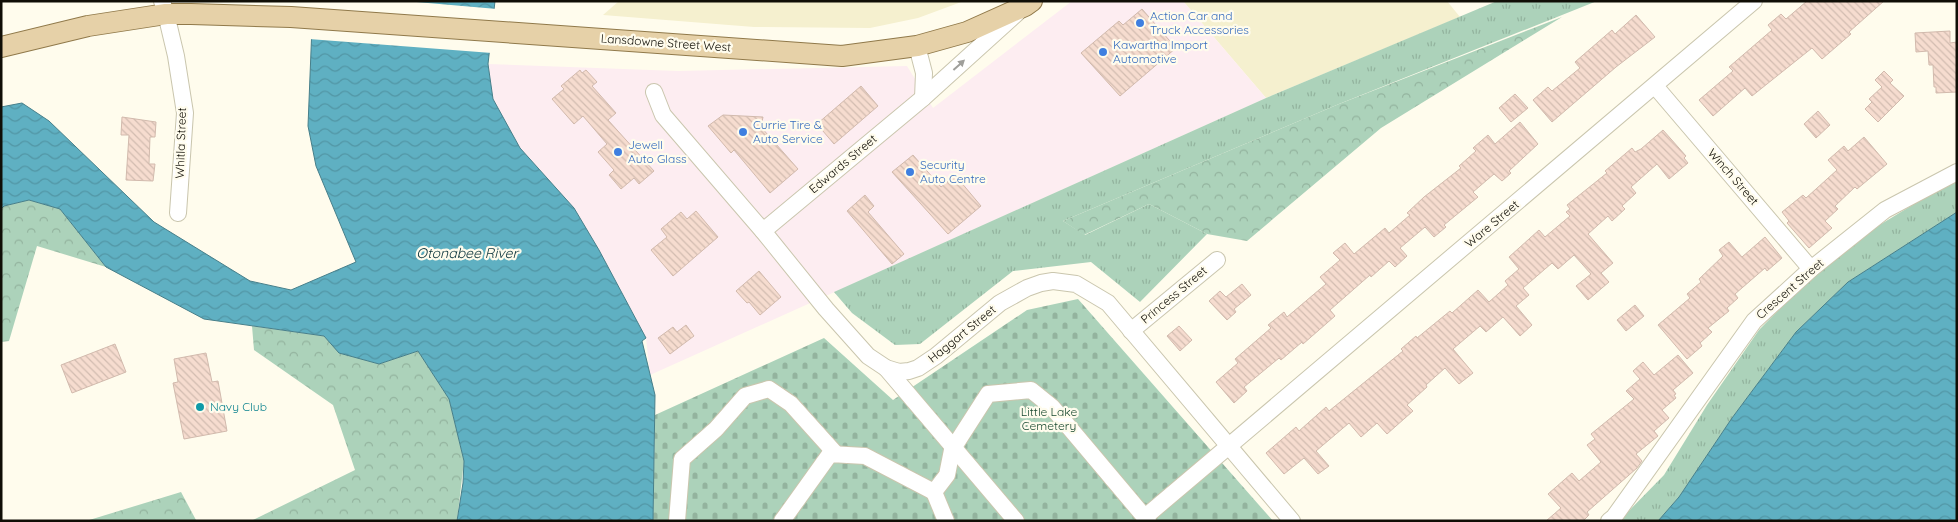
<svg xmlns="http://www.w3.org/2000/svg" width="1958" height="522" viewBox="0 0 1958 522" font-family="Quicksand,sans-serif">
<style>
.built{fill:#f5f0cf}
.industrial{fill:#fdedf1}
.grass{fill:url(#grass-tufts)}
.forest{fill:url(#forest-crowns)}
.cemetery{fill:url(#cemetery-stones)}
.water{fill:url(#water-waves);stroke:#477f8a}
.pier{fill:#fffced}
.building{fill:url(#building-back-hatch);stroke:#d2baad}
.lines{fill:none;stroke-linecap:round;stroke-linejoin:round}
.minor-casing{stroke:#cac6ae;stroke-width:18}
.major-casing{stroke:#90794a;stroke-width:22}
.minor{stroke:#fff;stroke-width:16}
.major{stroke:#e6d1a8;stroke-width:20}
.oneway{fill:#9f9f9b}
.shop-dot{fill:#3f7fe0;stroke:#fffced;stroke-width:2}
.culture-dot{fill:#0f9aa8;stroke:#fffced;stroke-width:2}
.labels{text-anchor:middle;stroke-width:4.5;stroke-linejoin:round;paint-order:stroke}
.shop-label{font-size:12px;fill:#366cbe;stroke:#fffced;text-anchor:start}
.street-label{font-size:12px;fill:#100e06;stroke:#fffced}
.culture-label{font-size:12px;fill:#0d838f;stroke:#fffced;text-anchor:start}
.park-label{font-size:12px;fill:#194930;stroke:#fffced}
.water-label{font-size:14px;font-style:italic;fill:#09323a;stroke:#fffced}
</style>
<defs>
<pattern id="grass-tufts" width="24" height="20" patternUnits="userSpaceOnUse" patternTransform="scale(1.25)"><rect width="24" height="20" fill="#acd2ba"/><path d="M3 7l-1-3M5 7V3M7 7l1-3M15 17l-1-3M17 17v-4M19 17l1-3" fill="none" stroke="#93b39e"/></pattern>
<pattern id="forest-crowns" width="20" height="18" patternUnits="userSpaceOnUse" patternTransform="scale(1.25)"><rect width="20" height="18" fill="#acd2ba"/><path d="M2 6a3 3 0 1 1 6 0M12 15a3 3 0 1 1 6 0" fill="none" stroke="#93b39e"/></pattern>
<pattern id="cemetery-stones" width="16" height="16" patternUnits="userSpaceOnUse" patternTransform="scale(1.25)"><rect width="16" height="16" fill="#acd2ba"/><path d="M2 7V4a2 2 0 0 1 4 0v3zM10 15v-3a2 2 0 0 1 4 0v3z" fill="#93b39e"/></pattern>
<pattern id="water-waves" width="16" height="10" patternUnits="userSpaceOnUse" patternTransform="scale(1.25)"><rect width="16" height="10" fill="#5fb0c2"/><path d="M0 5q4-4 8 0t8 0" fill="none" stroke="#5296a5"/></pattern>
<pattern id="building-back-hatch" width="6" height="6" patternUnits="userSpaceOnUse" patternTransform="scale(1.25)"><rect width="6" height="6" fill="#f6dccf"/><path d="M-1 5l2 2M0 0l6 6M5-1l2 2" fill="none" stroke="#d2bcb0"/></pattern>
</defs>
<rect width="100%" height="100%" fill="#fffced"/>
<g class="built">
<polygon points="619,1 964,1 918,18 870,28 754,27 603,15"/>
<polygon points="1183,1 1447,1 1460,17 1266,98"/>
</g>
<polygon class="industrial" points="1072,1 1183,1 1266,98 650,375 646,338 599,250 574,208 520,148 493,99 488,64 678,71 907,66 933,108"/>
<g class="grass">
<polygon points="1497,1 1597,1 1339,104 1063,221 1085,235 1149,204 1207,234 1140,302 1091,262 1013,271 920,344 895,345 852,313 834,292 1266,98"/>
<polygon points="1957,178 1957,212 1848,282 1796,332 1732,418 1679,497 1658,521 1619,521 1664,475 1707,405 1759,330 1809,279 1868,232"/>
</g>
<g class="forest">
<polygon points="1562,17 1381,128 1247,241 1207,234 1149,204 1084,235 1063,221 1339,104"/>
<polygon points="29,200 60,209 106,267 37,246 9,341 1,342 1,209 4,206"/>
<polygon points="252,326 324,336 340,353 379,364 418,351 449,399 464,461 457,521 251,521 355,470 333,405 254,350"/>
<polygon points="181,492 196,520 195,521 86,521"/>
</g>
<polygon class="cemetery" points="1078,299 1273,521 653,521 655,415 824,338 893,400 1027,310"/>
<g class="water">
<polygon points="313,1 495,1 488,64 493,99 520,148 574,208 599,250 646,338 642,341 655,395 653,521 457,521 463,483 464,461 449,399 418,351 379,364 339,353 324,336 204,319 106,267 60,209 29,200 4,206 1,209 1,107 22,103 49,121 154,222 250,281 291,290 356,262 316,166 308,126"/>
<polygon points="1957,212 1957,521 1658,521 1679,497 1732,418 1796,332 1848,282"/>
</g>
<polygon class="pier" points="311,1 405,1 497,9 492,53 309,39"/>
<g class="building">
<polygon points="1807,1 1884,1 1849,32 1851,34 1822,59 1812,48 1752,96 1745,88 1713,116 1699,100 1733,71 1729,67 1772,30 1768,25 1781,14 1786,19"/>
<polygon points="1142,9 1176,48 1120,96 1081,53 1119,21 1123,25"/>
<polygon points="1636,15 1655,37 1616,67 1552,122 1533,100 1548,87 1552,91 1580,68 1575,62 1612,30 1615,34"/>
<polygon points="1950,31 1950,43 1957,42 1957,92 1936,93 1936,87 1934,87 1933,65 1929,65 1928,51 1916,52 1915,33"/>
<polygon points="580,70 582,73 586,70 597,82 592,86 616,113 608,120 654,171 639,184 634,178 621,189 609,175 614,170 598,152 607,144 583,116 574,124 552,99 564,89 561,86"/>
<polygon points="1884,71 1893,80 1890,83 1904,96 1878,122 1865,109 1872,102 1869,99 1882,87 1875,80"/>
<polygon points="861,86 878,106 834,144 817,124"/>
<polygon points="1515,94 1528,108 1511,122 1499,108"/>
<polygon points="1818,111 1830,125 1816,138 1804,124"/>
<polygon points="723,115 763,117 761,127 798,169 770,193 734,150 731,153 708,126"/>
<polygon points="122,117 156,122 155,137 150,137 149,164 155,164 153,181 126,180 129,135 121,135"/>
<polygon points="1520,122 1538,144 1509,171 1511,173 1502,181 1494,174 1473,192 1478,197 1444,225 1446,227 1434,237 1425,227 1400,248 1407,256 1395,267 1389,261 1371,277 1370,275 1330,310 1335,316 1303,344 1302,342 1281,360 1279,358 1244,387 1247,391 1234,403 1216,382 1238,363 1235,359 1271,328 1268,325 1284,312 1287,317 1326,284 1320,277 1340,260 1333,253 1345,243 1354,254 1385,228 1389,233 1410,215 1407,213 1424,197 1461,168 1459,166 1476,151 1473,148 1488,135 1495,144"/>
<polygon points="1663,130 1686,156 1684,158 1688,163 1669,179 1657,164 1631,187 1636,193 1622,206 1625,209 1612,221 1608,216 1588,234 1613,263 1601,273 1609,282 1588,300 1576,286 1591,274 1574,255 1558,269 1552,263 1523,288 1529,295 1516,306 1532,325 1520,336 1503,317 1486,332 1480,326 1453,349 1473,373 1459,384 1445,368 1426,385 1427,387 1407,405 1413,411 1387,434 1377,423 1361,437 1349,423 1316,451 1329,466 1318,474 1304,458 1284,474 1266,453 1296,427 1299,431 1326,407 1329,411 1403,351 1401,349 1416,336 1417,338 1450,311 1452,313 1478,290 1489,302 1508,285 1505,281 1519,269 1509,257 1539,230 1545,237 1570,216 1566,212 1570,209 1567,205 1607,173 1605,171 1632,148 1635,152 1641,149"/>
<polygon points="1864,137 1887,164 1857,189 1855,187 1835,206 1838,209 1825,221 1832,228 1809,248 1787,223 1789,221 1782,212 1803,195 1806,198 1837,170 1828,160 1844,146 1848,151"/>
<polygon points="913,155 941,187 955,175 981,206 948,234 892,172"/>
<polygon points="865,195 874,206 868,212 904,254 892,264 847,211"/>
<polygon points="696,211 718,237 673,276 651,250 667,237 661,229 681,212 687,219"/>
<polygon points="1765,237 1782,258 1767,271 1765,268 1735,294 1738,298 1727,308 1729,311 1708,328 1712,332 1700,343 1702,346 1687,359 1658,325 1690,298 1687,294 1701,282 1699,279 1723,256 1719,250 1729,242 1742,257"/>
<polygon points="759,271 781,297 760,315 749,302 747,303 736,291"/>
<polygon points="1242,284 1251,295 1234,309 1236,312 1227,320 1209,301 1220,291 1226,297"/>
<polygon points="1635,305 1644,316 1626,331 1617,320"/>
<polygon points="686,325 694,336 670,354 658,338 673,327 677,332"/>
<polygon points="1179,326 1192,340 1180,351 1167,336"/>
<polygon points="115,344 126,372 72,393 61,365"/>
<polygon points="206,353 212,382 218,381 227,431 184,439 173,383 178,382 174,359"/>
<polygon points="1678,355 1693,373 1673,390 1676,394 1674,395 1676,398 1662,410 1669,418 1654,431 1658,436 1636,454 1642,461 1637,468 1587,512 1589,515 1583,521 1546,521 1561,508 1548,494 1572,473 1579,481 1601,462 1587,445 1595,439 1591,434 1634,399 1626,391 1640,379 1633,371 1643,362 1654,375"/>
</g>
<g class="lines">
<g class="minor-casing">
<g id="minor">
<polyline points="162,1 166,14 176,56 185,113 178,213"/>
<polyline points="917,46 924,73 923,98"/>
<polyline points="1655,86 1811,269"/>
<polyline points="654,92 663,115 763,231 826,309 868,356 886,368 899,372 909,371 918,368 936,356 1000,303 1027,288 1041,283 1053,281 1076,284 1108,303 1292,521"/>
<polyline points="763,231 923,98 1017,13"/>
<polyline points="1131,331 1217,260"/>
<polyline points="886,368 1016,521"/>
<polyline points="934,492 946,521"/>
<polyline points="1145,517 1754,1"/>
<polyline points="677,521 682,459 716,429 745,396 769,389 791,404 836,454"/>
<polyline points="782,521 830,454 865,456 934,492 947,475 952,450 988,394 1031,390 1052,407 1148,521"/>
<polyline points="1609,521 1614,517 1754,321 1811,269 1885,210 1957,172"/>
</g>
</g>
<g class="major-casing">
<polyline id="major" points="1,47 88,26 166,14 191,14 291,17 842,56 917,46 967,32 1025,6 1032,1"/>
</g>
<use href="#minor" class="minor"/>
<use href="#major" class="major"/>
</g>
<defs><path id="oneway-solid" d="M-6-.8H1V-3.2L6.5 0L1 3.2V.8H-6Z" transform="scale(1.25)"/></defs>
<use class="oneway" href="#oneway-solid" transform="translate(959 65) rotate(-42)"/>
<g class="shop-dot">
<circle cx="1140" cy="23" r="5"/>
<circle cx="1103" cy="52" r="5"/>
<circle cx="743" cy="132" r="5"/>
<circle cx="618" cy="152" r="5"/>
<circle cx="910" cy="172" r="5"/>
</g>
<circle class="culture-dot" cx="200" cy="407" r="5"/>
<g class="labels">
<g class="shop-label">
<text x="1150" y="20">Action Car and<tspan x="1150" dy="14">Truck Accessories</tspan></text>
<text x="1113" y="49">Kawartha Import<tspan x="1113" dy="14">Automotive</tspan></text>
<text x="753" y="129">Currie Tire &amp;<tspan x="753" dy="14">Auto Service</tspan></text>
<text x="628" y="149">Jewell<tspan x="628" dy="14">Auto Glass</tspan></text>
<text x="920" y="169">Security<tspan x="920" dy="14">Auto Centre</tspan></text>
</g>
<g class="street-label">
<text transform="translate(666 43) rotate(4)" y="4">Lansdowne Street West</text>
<text transform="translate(181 143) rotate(-88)" y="4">Whitla Street</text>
<text transform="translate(843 164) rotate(-40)" y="4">Edwards Street</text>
<text transform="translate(1733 177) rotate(49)" y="4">Winch Street</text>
<text transform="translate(1492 224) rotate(-40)" y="4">Ware Street</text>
<text transform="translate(1790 289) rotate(-41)" y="4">Crescent Street</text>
<text transform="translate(1174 295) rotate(-40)" y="4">Princess Street</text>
<text transform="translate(962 334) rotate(-39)" y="4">Haggart Street</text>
</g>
<g class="culture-label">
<text x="210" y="411">Navy Club</text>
</g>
<g class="park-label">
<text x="1049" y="416">Little Lake<tspan x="1049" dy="14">Cemetery</tspan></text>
</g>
<g class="water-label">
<text x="467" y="258">Otonabee River</text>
</g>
</g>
<rect width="1958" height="522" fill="none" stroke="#100e06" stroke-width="5"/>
</svg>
